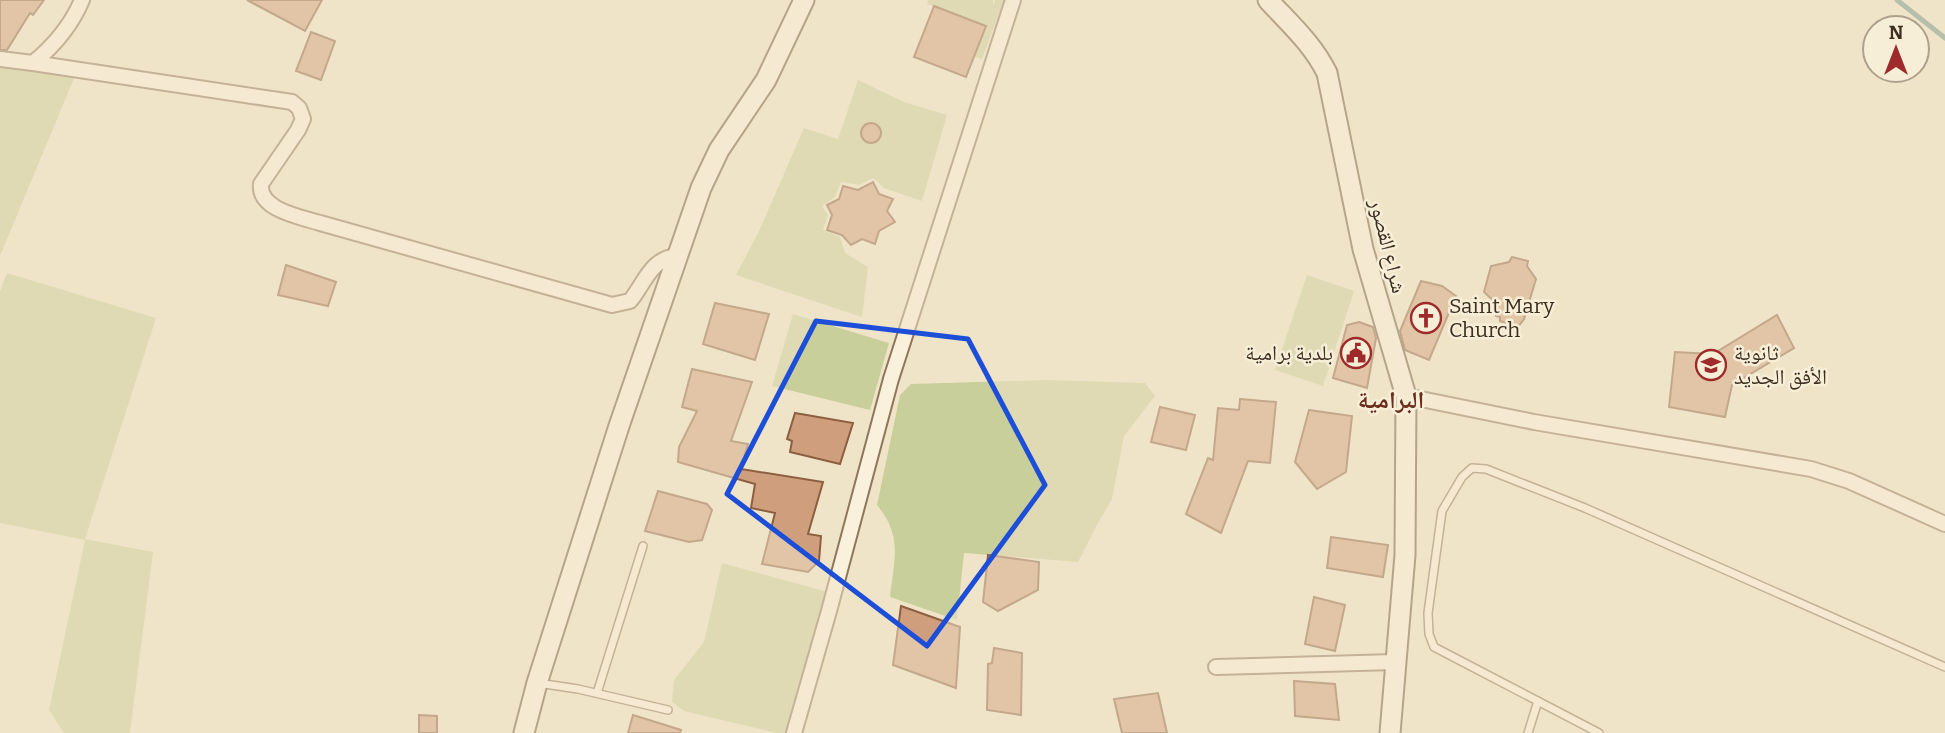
<svg xmlns="http://www.w3.org/2000/svg" width="1945" height="733" viewBox="0 0 1945 733" font-family="Bitter,'Noto Naskh Arabic',serif">
<style>
.green{fill:#c9cf9b;fill-rule:evenodd}
.lines{fill:none;stroke-linecap:round;stroke-linejoin:round}
.stream{stroke:#6f938a;stroke-width:5}
.building{fill:#cf9f7d;stroke:#8d5f41;stroke-width:2}
.lane-casing{stroke:#8d765c;stroke-width:10}
.street-casing{stroke:#8d765c;stroke-width:18}
.secondary-casing{stroke:#6f573f;stroke-width:23}
.lane{stroke:#faf1dc;stroke-width:7}
.street{stroke:#faf1dc;stroke-width:14}
.secondary{stroke:#faf1dc;stroke-width:19}
.marked{fill:none;stroke:#1d4ed8;stroke-width:5;stroke-linejoin:round}
.labels{text-anchor:middle;stroke-width:5;stroke-linejoin:round;paint-order:stroke}
.street-label{font-size:21px;fill:#3d2e20;stroke:#f7eed8}
.poi-label{font-size:21px;fill:#3d2e20;stroke:#f7eed8;text-anchor:start}
.quarter-label{font-size:24px;font-weight:bold;fill:#6b2e1e;stroke:#f7eed8}
</style>
<rect width="100%" height="100%" fill="#f0e4c8"/>
<g class="green">
<polygon points="928,0 993,0 993,5 995,0 1004,0 982,59 974,56 985,25 927,4"/>
<polygon points="0,66 75,76 0,256"/>
<path d="M 858,80 L 904,102 L 947,115 L 922,201 L 884,188 L 873,178 L 859,185 L 841,182 L 835,197 L 822,206 L 828,215 L 823,230 L 840,237 L 845,253 L 868,267 L 862,317 L 736,275 L 759,231 L 804,128 L 838,139 ZM 870,122 L 878,124 L 881,133 L 878,140 L 872,144 L 863,140 L 861,133 L 863,126 Z"/>
<polygon points="7,273 156,318 85,539 153,552 130,733 64,733 49,710 85,540 0,523 0,291"/>
<polygon points="1307,275 1354,291 1323,386 1275,370"/>
<polygon points="793,314 889,343 870,410 772,386"/>
<path d="M 1047,380 L 1145,383 L 1155,396 L 1124,436 L 1112,499 L 1098,523 L 1078,562 L 964,553 L 957,620 L 890,597 C 894,560 903,536 877,505 L 900,395 L 911,384 Z"/>
<polygon points="722,563 828,592 786,733 777,733 684,711 672,702 674,680 704,642"/>
</g>
<g class="lines">
<polyline class="stream" points="1897,0 1945,38"/>
</g>
<g class="building">
<polygon points="0,0 44,0 33,15 30,13 7,50 0,50"/>
<polygon points="247,0 322,0 305,31"/>
<polygon points="934,6 986,26 966,77 914,57"/>
<polygon points="311,32 335,41 321,80 296,71"/>
<circle cx="871" cy="133" r="10"/>
<polygon points="873,182 879,194 893,199 887,211 895,222 879,231 875,244 862,239 851,245 842,235 827,230 832,215 827,205 839,199 843,186 858,190"/>
<polygon points="1512,257 1528,261 1527,266 1536,279 1524,319 1518,327 1500,321 1500,317 1496,316 1498,305 1484,292 1491,266 1509,262"/>
<polygon points="286,265 336,282 328,306 278,295"/>
<polygon points="1421,281 1442,286 1456,296 1429,360 1405,350 1400,331"/>
<polygon points="715,303 769,314 755,360 703,344"/>
<polygon points="1777,315 1794,348 1732,385 1725,417 1669,407 1675,352 1713,354"/>
<polygon points="1359,322 1373,327 1376,338 1367,388 1333,378 1347,325"/>
<polygon points="692,369 752,382 731,441 748,444 741,469 823,482 808,534 821,536 819,561 808,572 762,564 775,513 751,508 755,484 678,462 679,447 697,411 682,407"/>
<polygon points="1240,399 1276,402 1270,463 1248,461 1221,533 1186,514 1208,458 1213,460 1218,408 1239,410"/>
<polygon points="1160,407 1195,415 1186,450 1151,442"/>
<polygon points="1309,410 1352,416 1346,472 1317,489 1295,462"/>
<polygon points="795,413 853,423 840,464 790,452 792,441 787,439"/>
<polygon points="658,491 707,504 712,510 702,540 689,542 645,531"/>
<polygon points="1331,537 1388,545 1383,577 1327,568"/>
<polygon points="988,555 1039,562 1038,590 998,611 983,602"/>
<polygon points="1314,597 1345,605 1335,651 1305,644"/>
<polygon points="901,606 960,627 956,688 893,665"/>
<polygon points="994,648 1022,653 1021,715 987,710 988,664 992,663"/>
<polygon points="1294,681 1335,684 1339,720 1295,716"/>
<polygon points="1158,693 1167,733 1122,733 1114,699"/>
<polygon points="419,715 437,716 437,733 419,733"/>
<polygon points="633,715 681,730 680,733 628,733"/>
</g>
<g class="lines">
<g class="lane-casing">
<g id="lane">
<polyline points="538,683 578,689 668,710"/>
<polyline points="597,693 643,546"/>
<polyline points="1528,733 1538,701"/>
<polyline points="1599,733 1434,647 1429,634 1428,613 1442,511 1462,477 1472,468 1486,469 1585,508 1945,667"/>
</g>
</g>
<g class="street-casing">
<g id="street">
<path d="M 0,59 L 33,63 C 55,45 71,26 82,0"/>
<path d="M 33,63 L 292,102 L 299,108 L 303,119 L 298,130 L 261,184 C 258,210 301,217 320,223 L 612,305 L 630,301 C 645,283 650,259 677,256"/>
<polyline points="1406,396 1534,422 1811,469 1849,481 1945,524"/>
<polyline points="1216,667 1395,662"/>
<polyline points="794,733 829,611 891,379 1013,0"/>
</g>
</g>
<g class="secondary-casing">
<g id="secondary">
<path d="M 1268,0 C 1290,24 1312,43 1327,73 L 1363,249 L 1406,396 L 1405,555 L 1390,733"/>
<polyline points="524,733 537,683 619,426 701,188 719,150 766,80 804,0"/>
</g>
</g>
<use href="#lane" class="lane"/>
<use href="#street" class="street"/>
<use href="#secondary" class="secondary"/>
</g>
<path d="M0 0H1945V733H0ZM 816,321 L 968,339 L 1045,485 L 927,646 L 727,494 Z" fill="#f0e4c8" fill-opacity=".55" fill-rule="evenodd"/>
<path class="marked" d="M 816,321 L 968,339 L 1045,485 L 927,646 L 727,494 Z"/>
<defs>
<g id="church-ring" transform="scale(1.575)"><circle r="9.5" fill="#f7eed8" stroke="#9e2a2b" stroke-width="1.5"/><path d="M-1.2-6h2.4v3.5h3.3v2.4h-3.3V6h-2.4V-.1h-3.3v-2.4h3.3Z" fill="#9e2a2b"/></g>
<g id="civic-ring" transform="scale(1.575)"><circle r="9.5" fill="#f7eed8" stroke="#9e2a2b" stroke-width="1.5"/><path d="M-.6-6.5H3V-4.5H.6V-3L4-1V1h2V6H-6V1h2V-1L-.6-3ZM-1.2 2.5V6h2.4V2.5Z" fill="#9e2a2b"/></g>
<g id="school-ring" transform="scale(1.575)"><circle r="9.5" fill="#f7eed8" stroke="#9e2a2b" stroke-width="1.5"/><path d="M0-5L7-2L0 1L-7-2ZM-4 1L0 2.5L4 1V4Q0 6-4 4Z" fill="#9e2a2b"/></g>
</defs>
<g fill-rule="evenodd">
<use href="#church-ring" x="1426" y="318"/>
<use href="#civic-ring" x="1356" y="353"/>
<use href="#school-ring" x="1711" y="365"/>
</g>
<g class="labels">
<g class="street-label">
<text transform="translate(1388 246) rotate(76)" y="7">شراع القصور</text>
</g>
<g class="poi-label">
<text x="1449" y="313">Saint Mary<tspan x="1449" dy="24">Church</tspan></text>
<text x="1333" y="360" text-anchor="end">بلدية برامية</text>
<text x="1734" y="360">ثانوية<tspan x="1734" dy="24">الأفق الجديد</tspan></text>
</g>
<g class="quarter-label">
<text x="1391" y="408">البرامية</text>
</g>
</g>
<g transform="translate(1896 49)"><circle r="33" fill="#f7eed8" stroke="#ada18e" stroke-width="2"/>
<path d="M0-5L12 26L0 18L-12 26Z" fill="#9e2a2b"/>
<text y="-10" font-size="19" font-weight="bold" text-anchor="middle" fill="#3d2e20">N</text>
</g>
</svg>
